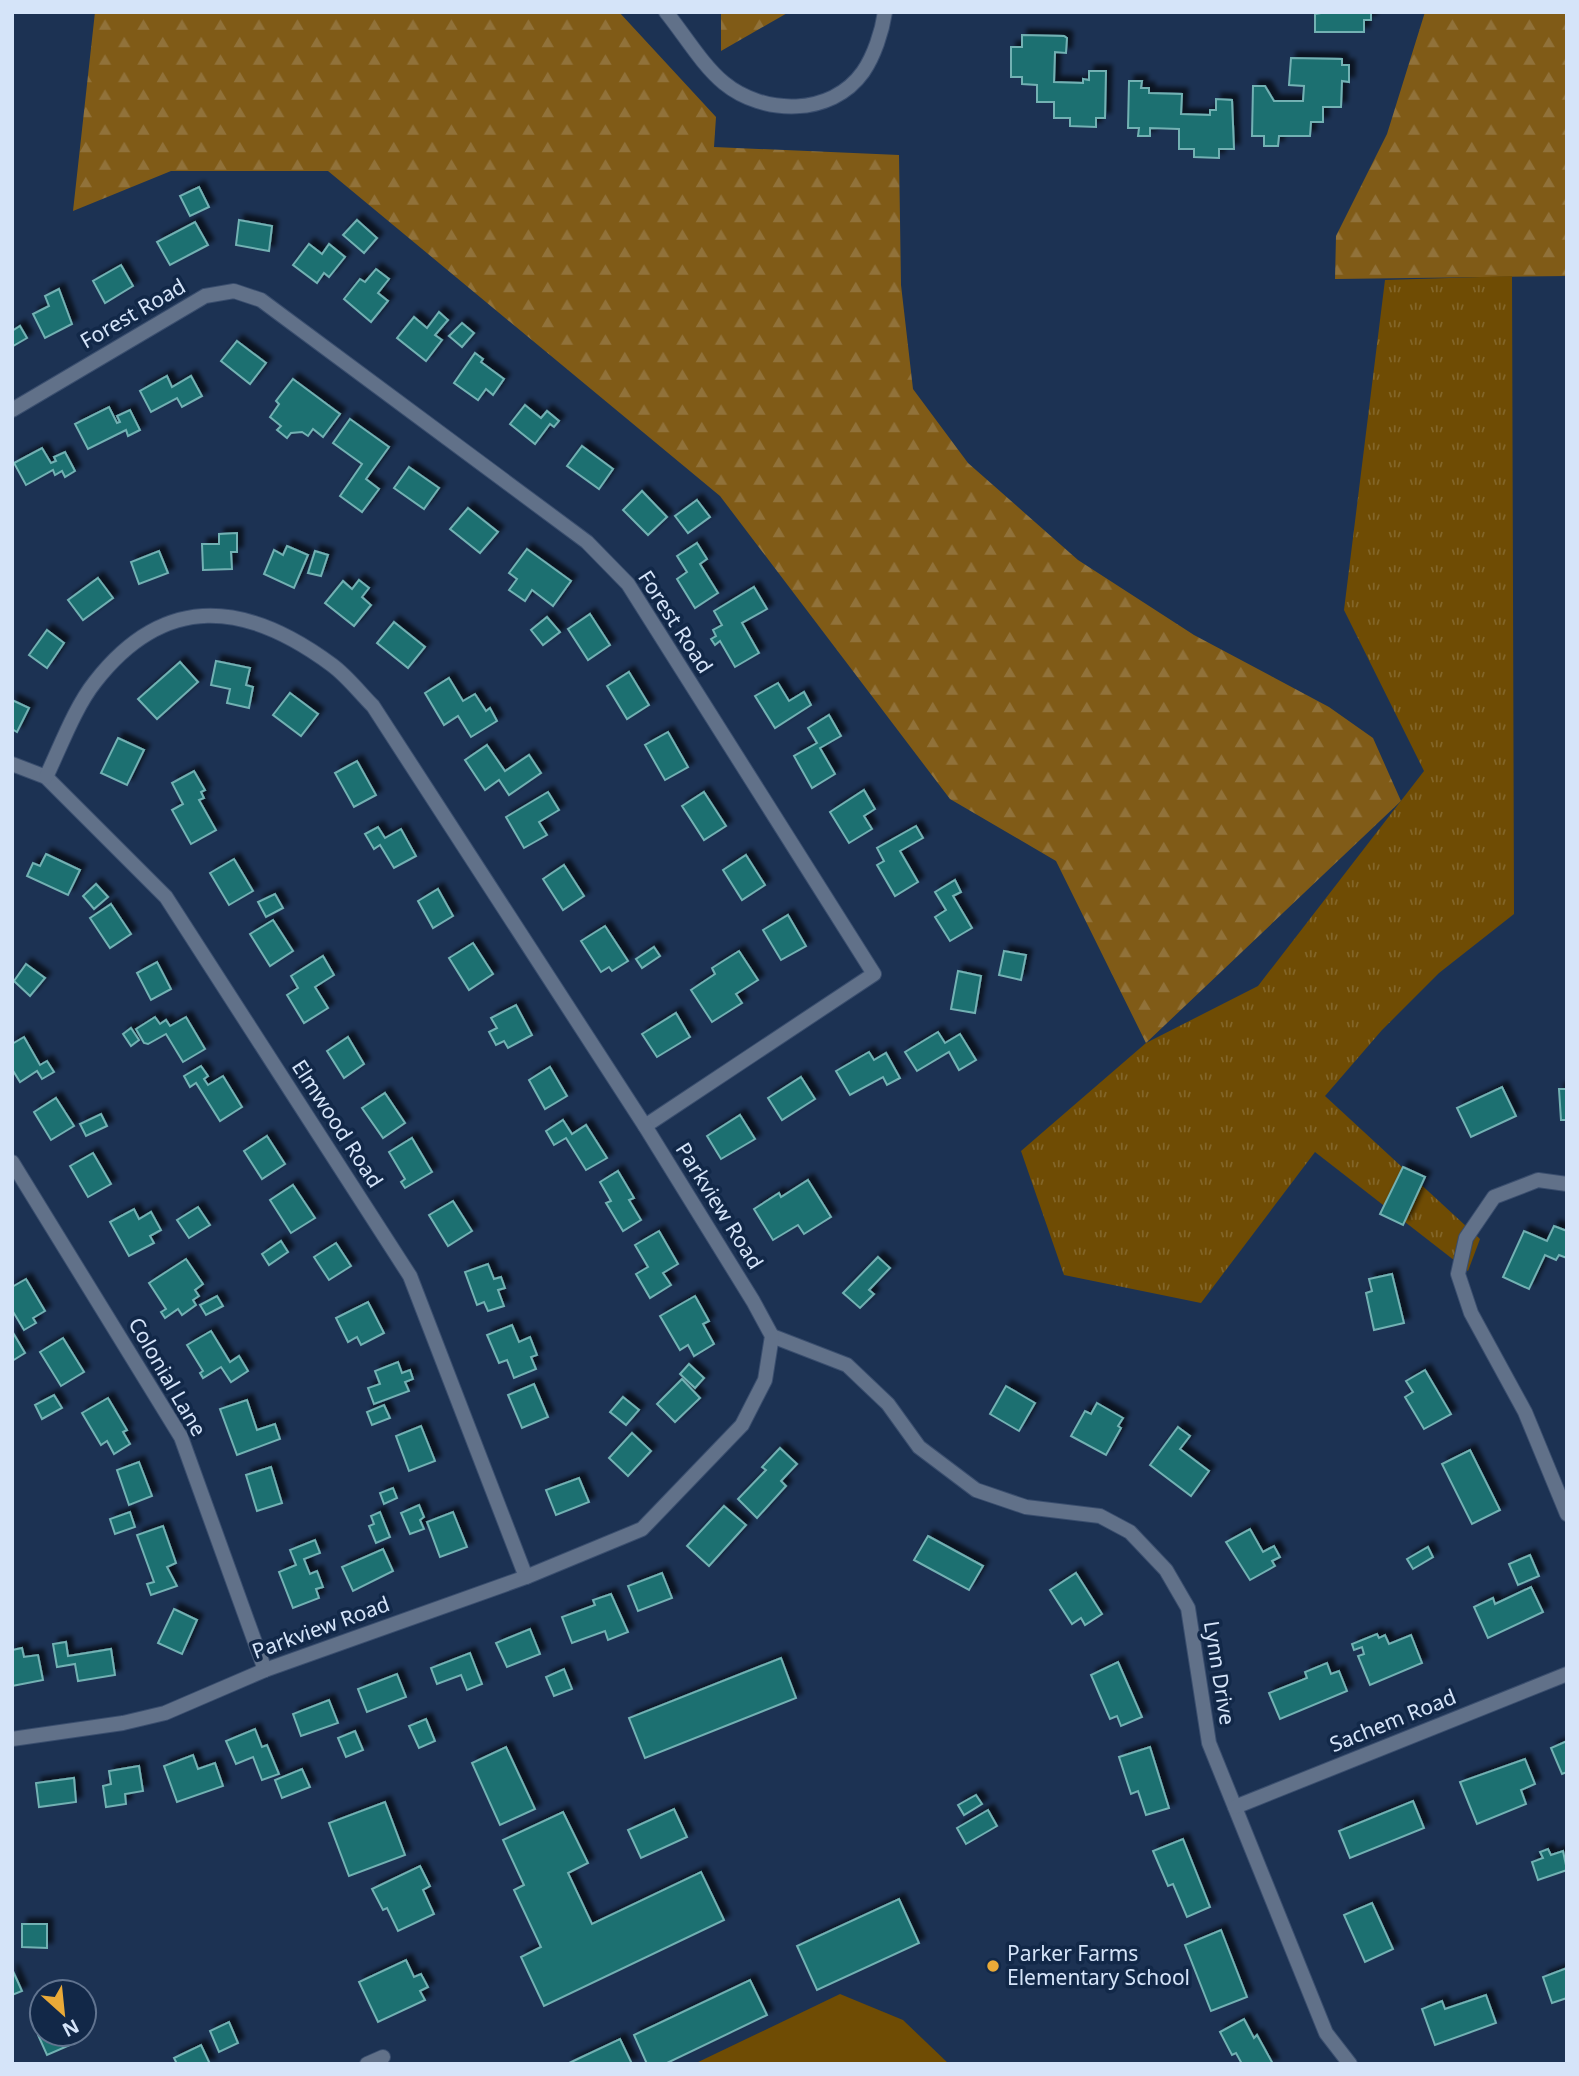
<svg xmlns="http://www.w3.org/2000/svg" width="1579" height="2076" viewBox="0 0 1579 2076" font-family="'Noto Sans',sans-serif">
<style>
.forest{fill:url(#forest-firs)}
.park{fill:url(#park-tufts)}
.pitch{fill:#6f4c04}
.building{fill:#1e6f71;stroke:#72b1b3;stroke-width:2;filter:url(#shadow)}
.lines{fill:none;stroke-linecap:round;stroke-linejoin:round}
.minor-casing{stroke:#3a4e6e;stroke-width:16}
.minor{stroke:#617189;stroke-width:14}
.poi-dot{fill:#eaaa38;stroke:#122848;stroke-width:2.5}
.labels{text-anchor:middle;stroke-width:7;stroke-linejoin:round;paint-order:stroke}
.street-label{font-size:21px;fill:#d5e4f9;stroke:#122848}
.poi-label{font-size:21px;fill:#d5e4f9;stroke:#122848;text-anchor:start}
</style>
<defs>
<pattern id="forest-firs" width="22" height="20" patternUnits="userSpaceOnUse" patternTransform="scale(1.75)"><rect width="22" height="20" fill="#805b17"/><path d="M5 1l3.5 6h-7zM16 11l3.5 6h-7z" fill="#91723a"/></pattern>
<pattern id="park-tufts" width="24" height="20" patternUnits="userSpaceOnUse" patternTransform="scale(1.75)"><rect width="24" height="20" fill="#6f4c04"/><path d="M3 7l-1-3M5 7V3M7 7l1-3M15 17l-1-3M17 17v-4M19 17l1-3" fill="none" stroke="#836629"/></pattern>
<filter id="shadow"><feDropShadow dx="5.5" dy="-5.5" stdDeviation="2" flood-color="#0009"/></filter>
</defs>
<rect width="100%" height="100%" fill="#1c3253"/>
<g class="forest">
<polygon points="95,12 619,12 716,117 714,147 899,155 901,285 913,389 968,463 1078,560 1194,635 1329,707 1373,738 1401,801 1146,1043 1056,861 950,799 720,496 328,171 171,171 73,211"/>
<polygon points="721,12 789,12 721,51"/>
<polygon points="1425,12 1567,12 1567,276 1335,279 1336,236 1387,134"/>
</g>
<polygon class="park" points="1512,276 1514,914 1439,973 1382,1030 1325,1096 1480,1239 1468,1271 1315,1152 1201,1303 1064,1275 1021,1151 1146,1043 1258,986 1424,771 1344,610 1385,280"/>
<polygon class="pitch" points="840,1994 903,2020 949,2064 694,2064"/>
<g class="building">
<polygon points="1327,12 1371,12 1371,20 1364,20 1364,32 1315,32 1315,14"/>
<polygon points="1022,35 1064,36 1067,38 1066,53 1055,52 1054,82 1083,83 1083,79 1089,80 1089,71 1106,71 1105,118 1096,118 1096,127 1070,126 1070,118 1054,118 1054,102 1037,102 1037,85 1022,84 1022,77 1011,77 1011,47 1022,47"/>
<polygon points="1291,58 1342,59 1342,65 1349,65 1349,82 1342,81 1341,107 1323,107 1323,122 1311,122 1310,136 1279,136 1278,146 1264,146 1264,136 1252,136 1253,86 1265,86 1274,101 1303,101 1304,86 1289,85"/>
<polygon points="1129,81 1142,81 1141,88 1149,88 1149,93 1182,94 1181,114 1210,115 1210,110 1216,110 1216,99 1232,100 1234,149 1219,149 1219,158 1194,157 1194,149 1179,149 1179,129 1150,128 1150,136 1138,136 1139,128 1128,128"/>
<polygon points="199,187 209,207 190,216 180,196"/>
<polygon points="239,220 272,226 269,251 236,245"/>
<polygon points="357,220 377,238 364,253 343,235"/>
<polygon points="195,222 208,245 170,265 157,242"/>
<polygon points="309,244 322,254 329,244 345,257 329,277 324,273 317,283 293,265"/>
<polygon points="121,265 133,286 105,303 93,281"/>
<polygon points="376,269 389,279 378,293 388,301 371,322 344,299 360,279 365,282"/>
<polygon points="59,289 72,324 45,338 33,314 49,306 45,296"/>
<polygon points="439,312 448,320 435,335 442,340 426,361 397,338 414,317 427,328"/>
<polygon points="462,323 474,333 462,347 449,336"/>
<polygon points="20,326 27,338 13,346 12,331"/>
<polygon points="237,341 266,363 250,384 221,361"/>
<polygon points="475,353 483,359 481,362 504,379 493,395 486,389 478,400 454,383"/>
<polygon points="167,376 172,387 191,376 202,396 182,407 177,398 151,412 140,391"/>
<polygon points="293,379 340,414 323,437 313,429 308,436 302,432 291,433 287,438 277,430 281,426 270,417 279,404 276,401"/>
<polygon points="525,405 541,418 547,411 559,421 554,427 550,424 535,444 510,424"/>
<polygon points="109,407 117,423 120,422 117,416 130,410 140,430 128,436 126,430 88,449 75,424"/>
<polygon points="350,419 389,447 366,479 379,489 362,512 340,496 362,464 333,443"/>
<polygon points="582,446 613,469 599,489 567,466"/>
<polygon points="42,448 51,463 56,461 54,457 65,452 75,471 65,477 62,471 55,475 53,470 26,485 14,463"/>
<polygon points="409,467 439,488 424,509 394,488"/>
<polygon points="642,491 667,517 648,535 623,510"/>
<polygon points="697,500 710,517 688,533 675,516"/>
<polygon points="468,508 498,532 480,553 450,529"/>
<polygon points="237,533 237,552 231,552 232,569 203,570 202,544 219,544 219,534"/>
<polygon points="697,543 707,559 700,564 718,593 695,608 677,579 687,572 677,556"/>
<polygon points="287,546 308,555 294,588 264,574 274,550 283,555"/>
<polygon points="527,549 571,581 553,606 532,590 525,601 509,590 517,579 509,573"/>
<polygon points="159,551 168,573 139,584 131,562"/>
<polygon points="315,551 328,555 321,576 308,573"/>
<polygon points="98,578 113,598 83,620 68,600"/>
<polygon points="359,580 369,588 362,597 371,605 354,626 325,603 343,581 352,589"/>
<polygon points="754,587 767,609 742,623 759,653 735,667 720,641 715,645 711,639 716,636 713,630 722,625 714,611"/>
<polygon points="590,614 610,645 588,660 568,629"/>
<polygon points="547,617 560,632 543,645 531,630"/>
<polygon points="394,622 425,647 408,668 377,643"/>
<polygon points="47,630 64,643 47,668 29,655"/>
<polygon points="216,661 250,668 246,685 253,687 249,708 227,703 230,689 211,685"/>
<polygon points="180,662 198,682 157,719 138,699"/>
<polygon points="629,672 649,705 627,719 607,686"/>
<polygon points="449,678 463,701 475,694 486,711 490,708 497,721 471,737 458,716 444,725 425,693"/>
<polygon points="778,683 789,701 804,692 811,705 775,728 755,696"/>
<polygon points="290,693 318,714 301,736 273,715"/>
<polygon points="12,700 29,708 17,732 12,729"/>
<polygon points="829,715 841,736 820,748 835,774 812,788 794,756 817,743 808,728"/>
<polygon points="668,732 688,767 665,780 645,745"/>
<polygon points="118,738 144,750 127,785 101,773"/>
<polygon points="487,745 505,771 529,755 541,773 509,795 499,780 485,790 465,760"/>
<polygon points="357,761 376,795 354,807 335,773"/>
<polygon points="194,771 205,790 201,792 204,798 199,800 216,830 191,844 172,810 183,804 172,783"/>
<polygon points="864,790 875,809 864,816 872,829 849,843 830,812"/>
<polygon points="548,792 559,810 539,822 547,835 524,848 506,817"/>
<polygon points="704,792 726,826 704,840 682,806"/>
<polygon points="916,826 923,838 900,851 918,882 895,896 877,865 884,861 877,848"/>
<polygon points="378,827 385,838 401,829 416,856 394,868 380,845 374,849 365,834"/>
<polygon points="46,854 80,870 68,895 27,876 33,863 40,866"/>
<polygon points="746,855 765,885 742,900 723,870"/>
<polygon points="234,859 253,891 229,905 210,873"/>
<polygon points="564,865 584,896 563,910 543,879"/>
<polygon points="955,880 961,892 953,896 972,928 950,941 935,917 946,910 935,892"/>
<polygon points="96,884 108,897 94,909 83,896"/>
<polygon points="438,889 453,916 433,928 418,901"/>
<polygon points="275,894 283,908 266,917 258,902"/>
<polygon points="111,904 131,934 110,948 90,918"/>
<polygon points="788,915 806,946 781,960 763,930"/>
<polygon points="273,920 293,951 270,966 250,934"/>
<polygon points="605,926 628,961 612,971 609,967 601,972 581,941"/>
<polygon points="473,943 493,974 469,990 449,958"/>
<polygon points="654,947 660,956 642,968 636,959"/>
<polygon points="739,951 758,980 736,994 742,1003 712,1022 691,990 715,974 712,968"/>
<polygon points="1004,951 1026,955 1021,980 999,975"/>
<polygon points="323,956 334,975 315,987 328,1008 304,1023 287,995 298,988 291,976"/>
<polygon points="157,962 171,989 151,1000 137,973"/>
<polygon points="26,964 45,978 30,996 14,981"/>
<polygon points="958,971 981,976 975,1013 951,1009"/>
<polygon points="516,1005 532,1035 508,1048 504,1041 496,1045 489,1032 497,1028 491,1018"/>
<polygon points="676,1013 690,1037 657,1057 642,1034"/>
<polygon points="155,1017 160,1024 166,1020 170,1026 186,1017 205,1049 183,1062 166,1034 148,1044 144,1043 136,1029"/>
<polygon points="131,1028 139,1040 131,1046 123,1034"/>
<polygon points="938,1032 945,1043 960,1034 976,1060 959,1070 949,1052 917,1071 905,1052"/>
<polygon points="24,1037 40,1065 47,1061 54,1072 42,1079 37,1071 20,1082 12,1069 12,1044"/>
<polygon points="348,1037 364,1064 344,1078 327,1051"/>
<polygon points="869,1052 874,1060 886,1053 900,1078 887,1085 883,1077 850,1095 836,1071"/>
<polygon points="201,1066 208,1076 204,1079 208,1085 223,1076 242,1107 220,1121 196,1083 190,1087 184,1076"/>
<polygon points="550,1067 567,1096 545,1109 529,1080"/>
<polygon points="801,1077 815,1099 782,1120 768,1098"/>
<polygon points="1502,1087 1516,1116 1471,1137 1457,1108"/>
<polygon points="1559,1089 1567,1089 1567,1120 1561,1120"/>
<polygon points="385,1093 405,1123 383,1138 362,1108"/>
<polygon points="56,1098 74,1126 51,1140 34,1112"/>
<polygon points="101,1114 107,1126 86,1136 80,1124"/>
<polygon points="740,1115 755,1139 721,1159 707,1136"/>
<polygon points="563,1120 572,1134 586,1125 607,1158 586,1170 566,1138 554,1145 546,1131"/>
<polygon points="267,1136 285,1164 262,1179 244,1151"/>
<polygon points="412,1138 432,1172 405,1188 401,1182 405,1179 389,1152"/>
<polygon points="93,1153 111,1184 88,1197 70,1166"/>
<polygon points="1403,1167 1425,1177 1403,1225 1380,1214"/>
<polygon points="618,1171 634,1198 629,1200 641,1220 623,1231 606,1203 611,1201 600,1182"/>
<polygon points="808,1180 831,1217 804,1234 798,1225 773,1240 754,1209 779,1193 781,1197"/>
<polygon points="293,1185 315,1218 291,1233 270,1200"/>
<polygon points="453,1201 472,1231 448,1246 429,1215"/>
<polygon points="198,1207 210,1225 189,1238 177,1220"/>
<polygon points="134,1209 139,1219 151,1212 161,1230 150,1236 154,1243 129,1256 110,1222"/>
<polygon points="1554,1226 1567,1231 1567,1258 1559,1255 1556,1260 1545,1255 1529,1289 1503,1277 1524,1231 1547,1241"/>
<polygon points="659,1231 678,1264 663,1273 671,1285 650,1298 636,1274 648,1267 635,1245"/>
<polygon points="281,1241 288,1252 269,1265 262,1254"/>
<polygon points="336,1243 351,1266 329,1280 314,1257"/>
<polygon points="878,1257 890,1268 869,1290 874,1294 860,1308 843,1293"/>
<polygon points="186,1259 203,1284 195,1290 199,1296 193,1300 196,1305 182,1315 178,1309 165,1318 161,1312 166,1309 149,1283"/>
<polygon points="488,1264 494,1279 501,1277 505,1288 498,1290 504,1306 488,1311 484,1302 477,1305 465,1272"/>
<polygon points="1392,1274 1404,1323 1374,1330 1366,1293 1372,1291 1369,1279"/>
<polygon points="26,1279 45,1311 33,1318 36,1323 24,1330 12,1310 12,1287"/>
<polygon points="217,1296 223,1306 206,1315 200,1305"/>
<polygon points="695,1296 709,1321 703,1324 714,1344 694,1356 688,1345 680,1350 660,1316"/>
<polygon points="368,1302 384,1333 361,1345 357,1337 348,1342 336,1318"/>
<polygon points="512,1325 519,1342 530,1337 537,1355 531,1357 536,1369 514,1378 507,1360 499,1363 487,1335"/>
<polygon points="12,1331 25,1353 12,1361"/>
<polygon points="211,1331 230,1362 239,1356 248,1371 231,1382 221,1367 203,1378 200,1373 203,1371 187,1345"/>
<polygon points="63,1338 84,1372 61,1386 40,1352"/>
<polygon points="398,1362 402,1373 410,1370 413,1379 405,1382 409,1391 374,1404 368,1388 380,1384 375,1371"/>
<polygon points="689,1364 704,1378 695,1388 680,1374"/>
<polygon points="1425,1370 1451,1414 1424,1429 1405,1397 1413,1392 1406,1381"/>
<polygon points="682,1379 700,1398 675,1422 657,1404"/>
<polygon points="534,1384 548,1417 522,1428 508,1395"/>
<polygon points="1006,1386 1035,1403 1019,1431 990,1414"/>
<polygon points="54,1395 62,1408 42,1419 35,1405"/>
<polygon points="623,1397 639,1410 626,1425 610,1412"/>
<polygon points="108,1398 127,1430 123,1432 130,1444 114,1454 107,1441 101,1445 82,1413"/>
<polygon points="247,1400 257,1430 275,1424 280,1439 237,1455 220,1409"/>
<polygon points="1097,1403 1123,1418 1118,1426 1121,1428 1106,1455 1071,1436 1085,1411 1091,1414"/>
<polygon points="384,1405 390,1418 372,1425 367,1412"/>
<polygon points="421,1426 435,1461 409,1471 396,1436"/>
<polygon points="1178,1427 1190,1436 1180,1449 1209,1471 1191,1496 1150,1465"/>
<polygon points="632,1433 651,1451 628,1476 609,1458"/>
<polygon points="780,1448 797,1464 781,1481 786,1486 757,1518 738,1499 766,1470 762,1467"/>
<polygon points="1470,1450 1500,1510 1472,1524 1442,1464"/>
<polygon points="139,1462 152,1496 129,1505 117,1470"/>
<polygon points="271,1467 282,1503 257,1511 246,1475"/>
<polygon points="579,1478 589,1502 556,1515 546,1490"/>
<polygon points="393,1488 397,1498 384,1504 380,1493"/>
<polygon points="419,1505 424,1517 420,1520 424,1529 410,1534 401,1513"/>
<polygon points="724,1506 746,1525 709,1566 687,1546"/>
<polygon points="130,1512 135,1527 115,1534 110,1519"/>
<polygon points="380,1512 390,1537 376,1543 369,1526 374,1524 371,1516"/>
<polygon points="453,1512 467,1547 440,1557 427,1522"/>
<polygon points="163,1526 176,1563 167,1567 177,1586 151,1595 147,1584 154,1582 137,1535"/>
<polygon points="1250,1529 1263,1552 1274,1546 1280,1557 1272,1561 1275,1566 1250,1580 1226,1542"/>
<polygon points="928,1536 983,1566 969,1590 914,1560"/>
<polygon points="315,1540 320,1553 304,1559 310,1574 317,1571 323,1587 316,1589 319,1598 293,1608 279,1572 296,1565 290,1550"/>
<polygon points="1428,1547 1433,1557 1413,1569 1407,1559"/>
<polygon points="383,1549 393,1571 353,1591 342,1567"/>
<polygon points="1530,1555 1539,1576 1518,1585 1509,1564"/>
<polygon points="662,1573 672,1598 638,1611 628,1586"/>
<polygon points="1076,1573 1102,1614 1085,1625 1081,1618 1072,1624 1050,1590"/>
<polygon points="1531,1587 1543,1612 1488,1638 1474,1607 1493,1598 1495,1604"/>
<polygon points="611,1594 628,1632 608,1640 605,1631 572,1643 562,1617 595,1605 593,1600"/>
<polygon points="174,1609 197,1620 182,1654 158,1643"/>
<polygon points="530,1629 540,1654 507,1667 496,1643"/>
<polygon points="1377,1634 1379,1638 1385,1635 1389,1644 1411,1635 1422,1663 1370,1685 1358,1656 1364,1654 1362,1647 1354,1650 1352,1644"/>
<polygon points="66,1642 68,1656 111,1649 115,1675 78,1681 75,1664 57,1667 53,1644"/>
<polygon points="22,1648 24,1657 38,1655 43,1680 12,1686 12,1650"/>
<polygon points="470,1653 482,1684 467,1690 461,1675 437,1684 431,1668"/>
<polygon points="781,1658 796,1698 645,1758 629,1718"/>
<polygon points="1118,1662 1142,1717 1121,1726 1117,1716 1110,1719 1091,1675"/>
<polygon points="1327,1663 1331,1674 1339,1671 1347,1691 1280,1719 1269,1693 1307,1678 1305,1672"/>
<polygon points="564,1669 572,1689 554,1696 546,1677"/>
<polygon points="397,1674 406,1697 367,1712 358,1689"/>
<polygon points="329,1700 338,1723 301,1736 293,1714"/>
<polygon points="426,1719 435,1741 419,1748 409,1726"/>
<polygon points="255,1729 262,1747 267,1745 279,1774 262,1780 253,1757 236,1764 226,1741"/>
<polygon points="355,1731 363,1750 346,1757 338,1738"/>
<polygon points="1567,1741 1567,1772 1562,1774 1551,1748"/>
<polygon points="506,1747 535,1809 500,1825 472,1763"/>
<polygon points="1150,1747 1169,1808 1146,1815 1138,1791 1131,1794 1119,1757"/>
<polygon points="193,1755 198,1769 215,1763 223,1786 177,1802 164,1766"/>
<polygon points="1525,1759 1535,1784 1521,1790 1526,1804 1477,1824 1460,1782"/>
<polygon points="139,1766 143,1791 125,1794 126,1804 106,1807 103,1786 111,1784 109,1771"/>
<polygon points="302,1769 310,1787 282,1798 275,1780"/>
<polygon points="74,1778 76,1802 39,1807 36,1783"/>
<polygon points="976,1795 982,1804 964,1815 958,1805"/>
<polygon points="1413,1801 1424,1828 1350,1858 1339,1831"/>
<polygon points="385,1802 405,1855 349,1876 329,1823"/>
<polygon points="674,1809 687,1837 641,1858 628,1830"/>
<polygon points="988,1810 997,1826 966,1844 957,1828"/>
<polygon points="563,1812 588,1863 568,1873 592,1924 701,1872 724,1920 544,2006 521,1957 541,1947 514,1890 524,1885 503,1840"/>
<polygon points="1183,1839 1210,1907 1187,1917 1173,1884 1168,1886 1153,1851"/>
<polygon points="1548,1849 1551,1855 1563,1851 1567,1870 1538,1880 1532,1862 1543,1858 1540,1852"/>
<polygon points="420,1866 430,1886 423,1890 434,1914 398,1931 387,1908 383,1910 372,1889"/>
<polygon points="899,1899 919,1943 817,1990 797,1946"/>
<polygon points="1372,1903 1393,1949 1365,1962 1344,1915"/>
<polygon points="22,1924 47,1924 47,1948 22,1947"/>
<polygon points="1221,1930 1247,1997 1211,2011 1185,1945"/>
<polygon points="406,1960 414,1977 421,1974 428,1987 420,1991 425,2000 378,2022 359,1982"/>
<polygon points="1567,1968 1567,1998 1552,2003 1543,1977"/>
<polygon points="12,1969 22,1991 12,1995"/>
<polygon points="750,1980 767,2015 665,2064 647,2064 634,2035"/>
<polygon points="1486,1995 1496,2023 1435,2045 1422,2009 1442,2001 1445,2009"/>
<polygon points="1244,2019 1254,2038 1257,2035 1273,2064 1242,2064 1236,2053 1232,2055 1220,2032"/>
<polygon points="229,2022 238,2043 219,2052 210,2031"/>
<polygon points="42,2033 65,2034 70,2045 47,2055 38,2035"/>
<polygon points="620,2039 632,2064 567,2064"/>
<polygon points="201,2045 210,2064 177,2064 174,2058"/>
</g>
<g class="lines">
<g class="minor-casing">
<g id="minor">
<path d="M 666,12 C 684,34 702,65 724,83 C 763,115 831,117 863,72 C 874,56 882,32 885,12"/>
<polyline points="12,410 205,296 234,291 261,300 587,542 628,584 874,974 645,1126"/>
<polyline points="12,764 46,777 166,897 410,1276 526,1577"/>
<polyline points="12,1162 181,1437 265,1670"/>
<polyline points="1567,1184 1538,1180 1494,1197 1466,1238 1458,1274 1471,1313 1525,1412 1567,1514"/>
<polyline points="772,1336 847,1365 888,1404 919,1447 976,1490 1026,1507 1100,1516 1130,1532 1166,1570 1188,1608 1209,1743 1326,2033 1350,2064"/>
<path d="M 12,1739 L 123,1723 L 165,1713 L 265,1670 L 526,1577 L 642,1529 L 742,1425 L 765,1380 L 772,1336 L 753,1301 L 645,1126 L 373,706 C 360,693 347,676 332,665 C 246,601 165,592 95,682 C 75,707 60,748 46,777"/>
<polyline points="1235,1807 1567,1674"/>
<polyline points="367,2064 383,2057"/>
</g>
</g>
<use href="#minor" class="minor"/>
</g>
<circle class="poi-dot" cx="993" cy="1966" r="7"/>
<g class="labels">
<g class="street-label">
<text transform="translate(133 314) rotate(-30)" y="7">Forest Road</text>
<text transform="translate(675 622) rotate(57)" y="7">Forest Road</text>
<text transform="translate(337 1124) rotate(57)" y="7">Elmwood Road</text>
<text transform="translate(719 1206) rotate(58)" y="7">Parkview Road</text>
<text transform="translate(167 1377) rotate(60)" y="7">Colonial Lane</text>
<text transform="translate(321 1628) rotate(-20)" y="7">Parkview Road</text>
<text transform="translate(1219 1673) rotate(81)" y="7">Lynn Drive</text>
<text transform="translate(1393 1721) rotate(-22)" y="7">Sachem Road</text>
</g>
<g class="poi-label">
<text x="1007" y="1961">Parker Farms<tspan x="1007" dy="24">Elementary School</tspan></text>
</g>
</g>
<rect width="1579" height="2076" fill="none" stroke="#d5e4f9" stroke-width="28"/>
<g transform="translate(63 2013) rotate(153)"><circle r="33" fill="#122848" stroke="#60738f" stroke-width="2"/>
<path d="M0-5L12 26L0 18L-12 26Z" fill="#eaaa38"/>
<text y="-10" font-size="19" font-weight="bold" text-anchor="middle" fill="#d5e4f9">N</text>
</g>
</svg>
